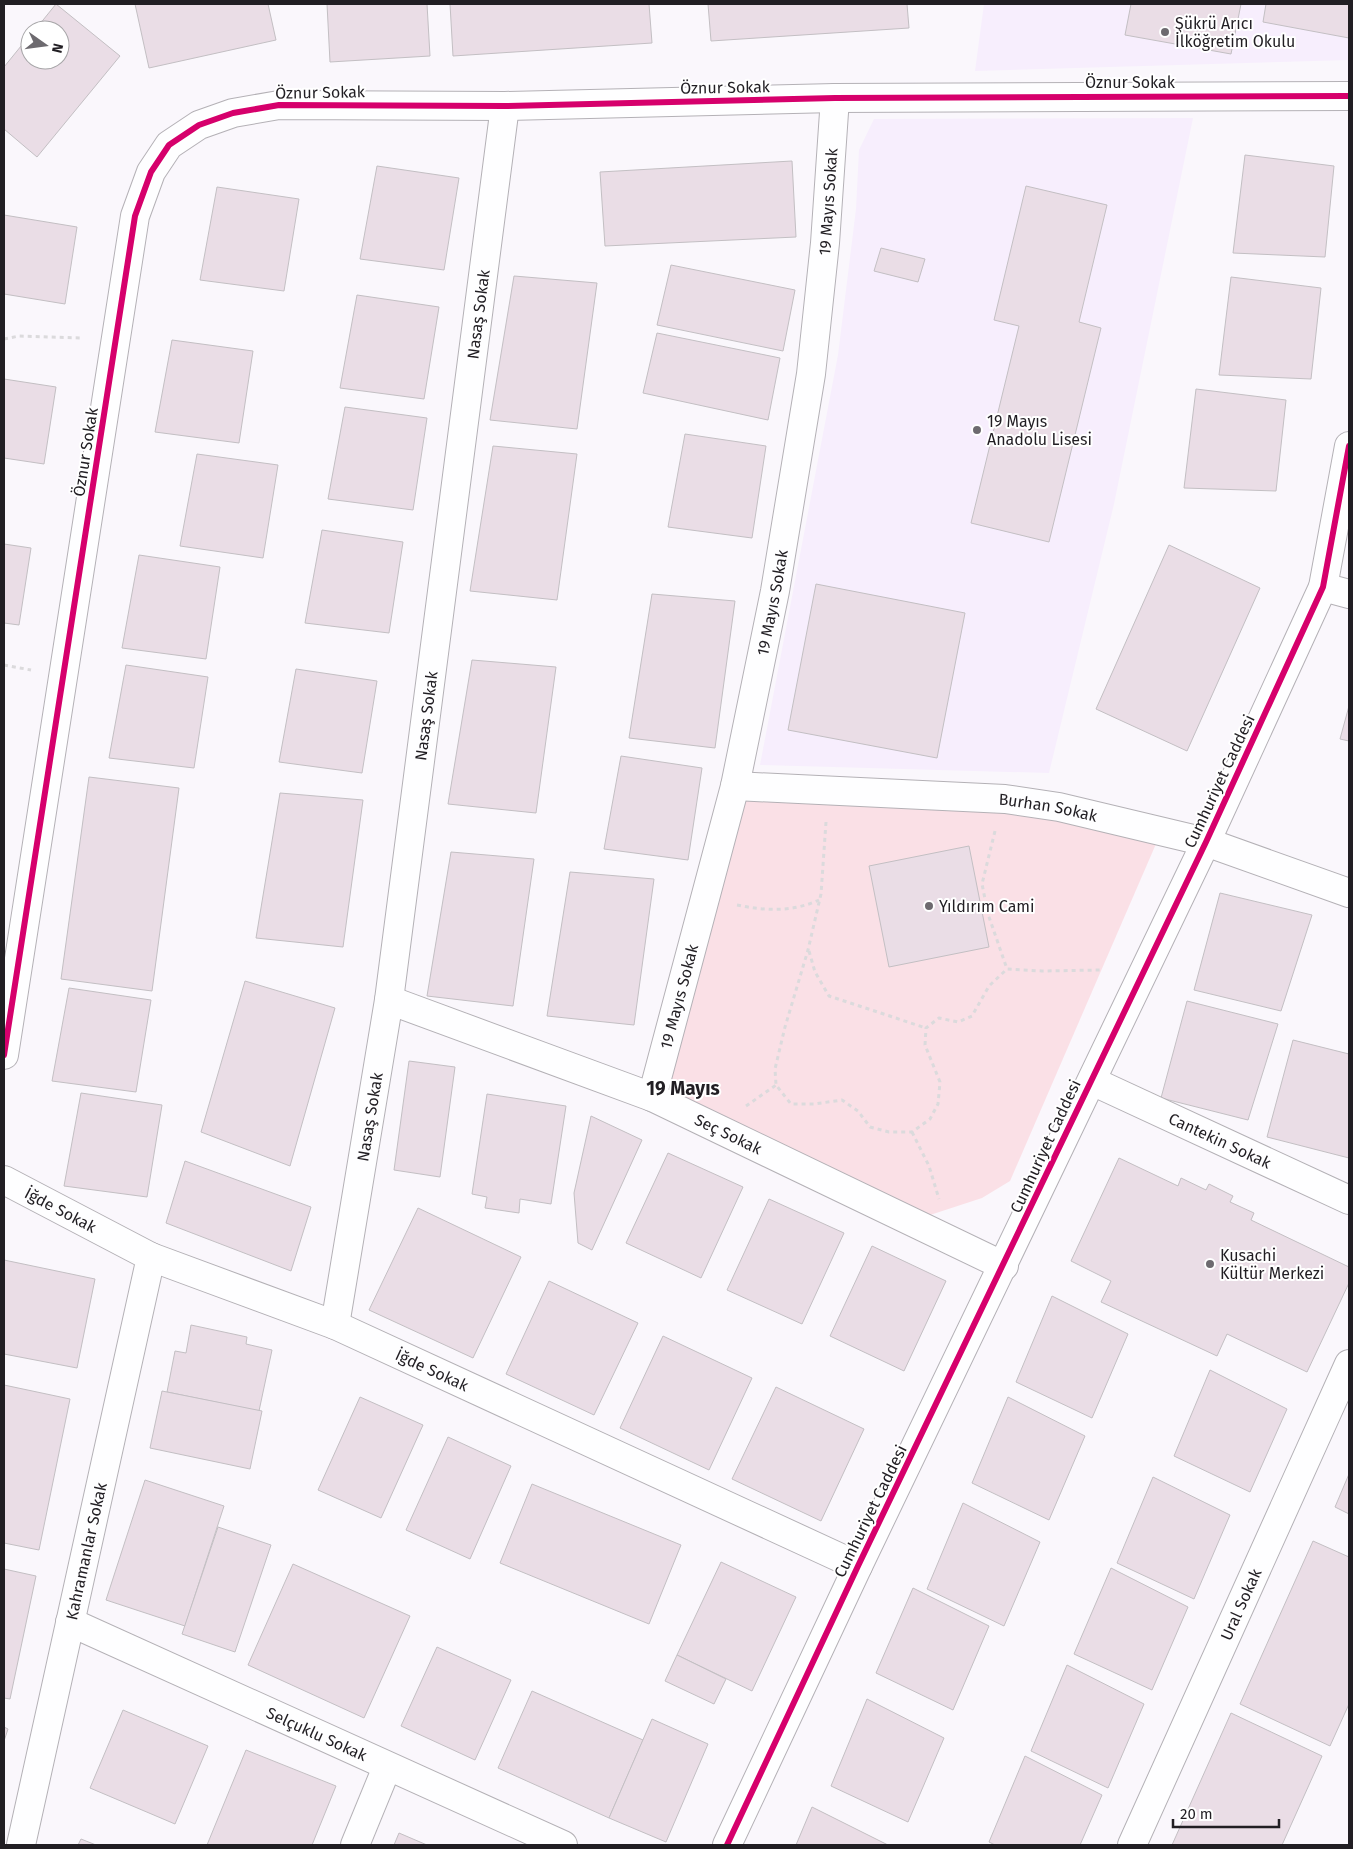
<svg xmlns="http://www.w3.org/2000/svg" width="1353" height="1849" viewBox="0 0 1353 1849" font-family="'Fira Sans',sans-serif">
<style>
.built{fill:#f7eefd}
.green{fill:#fae0e6}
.building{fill:#eadde6;stroke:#c3bfc3}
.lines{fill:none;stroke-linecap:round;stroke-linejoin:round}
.street-casing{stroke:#b4b1b6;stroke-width:30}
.secondary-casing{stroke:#b4b1b6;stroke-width:30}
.path{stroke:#dbdadc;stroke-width:3;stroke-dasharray:4 4;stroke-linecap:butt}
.street{stroke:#fefeff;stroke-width:28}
.secondary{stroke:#fefeff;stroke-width:28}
.cycleway-casing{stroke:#fff;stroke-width:9}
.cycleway{stroke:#d6006c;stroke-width:6}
.poi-dot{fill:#6d6a6f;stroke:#fff;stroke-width:2}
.labels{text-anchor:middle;stroke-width:4;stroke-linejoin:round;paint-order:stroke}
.poi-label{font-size:16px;fill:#211e23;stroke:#fff;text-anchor:start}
.street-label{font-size:16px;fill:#211e23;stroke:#fff}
.quarter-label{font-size:19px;font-weight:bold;fill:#211e23;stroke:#fff}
</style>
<rect width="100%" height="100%" fill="#faf7fc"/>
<g class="built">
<polygon points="984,4 1349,4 1349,60 975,71"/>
<polygon points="1193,118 1114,504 1049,773 760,765 838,355 856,209 859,150 874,119"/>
</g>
<polygon class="green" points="735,786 829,791 1162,830 1010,1181 982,1198 930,1215 907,1219 652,1097"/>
<g class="building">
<polygon points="56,4 120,56 37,157 4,129 4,67 30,35 30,60 60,60 60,30 35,30"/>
<polygon points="135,4 268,4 276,40 149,68"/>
<polygon points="327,4 427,4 430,56 330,62"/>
<polygon points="450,4 649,4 652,43 453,56"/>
<polygon points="708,4 907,4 909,28 711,41"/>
<polygon points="1131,4 1241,4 1231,54 1125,35"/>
<polygon points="1266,4 1349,4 1349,38 1263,22"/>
<polygon points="1245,155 1334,166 1325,257 1233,253"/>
<polygon points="792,161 796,237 605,246 600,172"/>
<polygon points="377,166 459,178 444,270 360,259"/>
<polygon points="1026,186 1107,205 1079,322 1101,328 1049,542 971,523 1019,326 994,320"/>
<polygon points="217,187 299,199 284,291 200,280"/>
<polygon points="4,215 77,227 65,304 4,294"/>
<polygon points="881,248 925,259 918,282 874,271"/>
<polygon points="671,265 795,290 783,351 657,325"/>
<polygon points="514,276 597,283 577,429 490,420"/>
<polygon points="1231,277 1321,288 1311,379 1219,375"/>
<polygon points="357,295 439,307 424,399 340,388"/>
<polygon points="657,333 780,358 768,420 643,393"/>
<polygon points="172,340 253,351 239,443 155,432"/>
<polygon points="4,379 56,387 44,464 4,458"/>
<polygon points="1196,389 1286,400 1276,491 1184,488"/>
<polygon points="345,407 427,418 413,510 328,499"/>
<polygon points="685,434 766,446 752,538 668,527"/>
<polygon points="493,446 577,454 557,600 470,591"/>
<polygon points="197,454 278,465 263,558 180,546"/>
<polygon points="322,530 403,542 389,633 305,623"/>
<polygon points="4,544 31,548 19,625 4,623"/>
<polygon points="1169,545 1260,588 1187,751 1096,709"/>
<polygon points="139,555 220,567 206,659 122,648"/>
<polygon points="816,584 965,613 937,758 788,730"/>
<polygon points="652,594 735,601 715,748 629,738"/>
<polygon points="472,660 556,667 536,813 448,804"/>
<polygon points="126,665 208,677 194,768 109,758"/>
<polygon points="296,669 377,681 362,773 279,762"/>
<polygon points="1349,706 1349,741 1340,739"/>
<polygon points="621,756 702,768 688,860 604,849"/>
<polygon points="89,777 179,788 152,991 61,979"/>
<polygon points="280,793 363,800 343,947 256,938"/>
<polygon points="969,846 989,947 889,967 869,866"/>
<polygon points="451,852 534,859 513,1006 427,996"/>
<polygon points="570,872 654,879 634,1025 547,1016"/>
<polygon points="1220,893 1312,915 1281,1011 1194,990"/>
<polygon points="245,981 335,1008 290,1166 201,1132"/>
<polygon points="69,988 151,1000 136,1092 52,1081"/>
<polygon points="1187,1001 1278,1024 1248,1120 1161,1098"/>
<polygon points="1293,1040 1349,1054 1349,1158 1267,1137"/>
<polygon points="409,1061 455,1067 440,1177 394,1170"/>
<polygon points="81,1093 162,1105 147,1197 64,1186"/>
<polygon points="487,1094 566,1106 551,1204 520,1199 519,1213 485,1208 487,1197 472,1194"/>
<polygon points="591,1116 642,1140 592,1250 578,1243 574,1193"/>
<polygon points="668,1153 743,1187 701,1278 626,1243"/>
<polygon points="1119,1158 1178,1186 1181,1178 1206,1190 1209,1184 1233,1196 1230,1202 1254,1213 1251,1220 1349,1267 1349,1283 1307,1372 1227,1334 1217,1356 1101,1302 1111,1281 1071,1261"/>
<polygon points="185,1161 311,1207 291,1271 166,1223"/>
<polygon points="769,1199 844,1233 802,1324 727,1290"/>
<polygon points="418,1208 521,1257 473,1358 369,1310"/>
<polygon points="872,1246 946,1281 904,1371 830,1336"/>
<polygon points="4,1260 95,1279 77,1368 4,1354"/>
<polygon points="549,1281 638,1323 594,1415 506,1374"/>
<polygon points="1052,1296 1128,1334 1092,1418 1016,1382"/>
<polygon points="191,1325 247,1337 246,1344 272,1350 259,1411 167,1392 175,1351 186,1353"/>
<polygon points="663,1336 752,1378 709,1470 620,1428"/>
<polygon points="1210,1370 1287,1409 1250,1492 1174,1456"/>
<polygon points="4,1385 70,1399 39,1550 4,1543"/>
<polygon points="776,1387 864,1429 821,1521 732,1479"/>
<polygon points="162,1391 262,1411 250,1469 150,1448"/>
<polygon points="360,1397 423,1425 381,1518 318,1490"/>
<polygon points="1008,1397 1085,1436 1049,1520 972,1483"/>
<polygon points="448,1437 511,1466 470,1559 406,1530"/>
<polygon points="1349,1474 1349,1514 1335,1507"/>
<polygon points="1153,1477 1230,1515 1194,1599 1117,1563"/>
<polygon points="145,1480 224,1506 185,1626 106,1600"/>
<polygon points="532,1484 681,1545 649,1624 500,1563"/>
<polygon points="963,1503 1040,1542 1004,1626 927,1589"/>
<polygon points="218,1527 271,1545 235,1652 182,1634"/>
<polygon points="1313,1541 1349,1557 1349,1704 1330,1746 1240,1704"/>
<polygon points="721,1562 796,1597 752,1691 677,1655"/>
<polygon points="293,1564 410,1616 364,1718 248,1665"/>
<polygon points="1111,1568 1188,1607 1152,1690 1074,1654"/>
<polygon points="4,1569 36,1576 10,1699 4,1698"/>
<polygon points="913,1588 989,1626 953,1710 876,1673"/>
<polygon points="437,1647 511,1680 475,1760 401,1726"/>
<polygon points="677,1655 726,1679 714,1704 665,1681"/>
<polygon points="1067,1665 1144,1704 1108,1788 1031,1751"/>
<polygon points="532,1691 643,1740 609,1818 498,1768"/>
<polygon points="867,1699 944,1738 908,1822 831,1786"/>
<polygon points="123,1710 208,1746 175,1824 90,1788"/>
<polygon points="1231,1713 1322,1756 1282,1845 1172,1845"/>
<polygon points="652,1719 708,1744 666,1842 609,1818"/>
<polygon points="4,1727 8,1729 4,1741"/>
<polygon points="246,1750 336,1786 312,1845 207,1845"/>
<polygon points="1025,1756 1102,1795 1080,1845 995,1845 989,1842"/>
<polygon points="812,1807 888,1845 796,1845"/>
<polygon points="399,1833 427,1845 394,1845"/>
<polygon points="81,1839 96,1845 78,1845"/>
</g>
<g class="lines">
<g class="street-casing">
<g id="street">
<path id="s1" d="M 735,786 L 1005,799 L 1059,807 L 1206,842 L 1349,893"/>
<path id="s2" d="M 389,1000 L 652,1097 L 1004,1266"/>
<polyline points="4,1055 135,216 151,172 169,145 199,125 233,113 279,105 505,106 835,98 1349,96"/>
<path id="s3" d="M 1092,1081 L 1349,1200"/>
<path id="s4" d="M 652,1097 L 735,786 L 775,591 L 811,374 L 825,243 L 835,98"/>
<path id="s5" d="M 4,1180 L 151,1257 L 335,1325 L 858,1566"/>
<path id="s6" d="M 335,1325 L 389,1000 L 505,106"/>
<path id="s7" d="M 70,1622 L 563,1845"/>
<path id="s8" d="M 21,1845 L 151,1257"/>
<polyline points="355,1845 387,1767"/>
<path id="s9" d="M 1132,1845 L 1349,1364"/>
</g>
</g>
<g class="secondary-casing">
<g id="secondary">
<polyline points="1323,587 1349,594"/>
<polyline points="727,1845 858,1566 1206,842 1323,587 1349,446"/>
</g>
</g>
<g class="path">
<polyline points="4,339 19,336 83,338"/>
<polyline points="4,665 31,670"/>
<polyline points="826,822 821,894 808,950 785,1027 775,1069 776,1085 791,1104 814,1104 842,1100 858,1111 870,1127 889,1132 912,1132 930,1119 938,1104 940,1082 925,1045 926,1028 939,1018 958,1022 972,1016 989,986 1007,969 1042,971 1101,970"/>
<polyline points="995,831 982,884 988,914 1007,969"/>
<path d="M 737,905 C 765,911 793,912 819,900"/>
<polyline points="809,951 815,972 829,996 926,1028"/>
<polyline points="746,1106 776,1085"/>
<polyline points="912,1132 929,1166 939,1199"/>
</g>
<use href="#street" class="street"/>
<use href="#secondary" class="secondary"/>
<g class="cycleway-casing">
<g id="cycleway">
<polyline points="4,1055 135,216 151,172 169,145 199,125 233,113 279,105 505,106 835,98 1349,96"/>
<polyline points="727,1845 858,1566 1206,842 1323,587 1349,446"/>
</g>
</g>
<use href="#cycleway" class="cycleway"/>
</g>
<g class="poi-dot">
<circle cx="1165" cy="32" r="5"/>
<circle cx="977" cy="430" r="5"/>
<circle cx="929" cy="906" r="5"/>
<circle cx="1210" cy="1264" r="5"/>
</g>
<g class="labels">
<g class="poi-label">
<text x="1175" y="29">Şükrü Arıcı<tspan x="1175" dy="18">İlköğretim Okulu</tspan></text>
<text x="987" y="427">19 Mayıs<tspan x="987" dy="18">Anadolu Lisesi</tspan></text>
<text x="939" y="912">Yıldırım Cami</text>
<text x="1220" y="1261">Kusachi<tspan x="1220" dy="18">Kültür Merkezi</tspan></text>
</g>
<g class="street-label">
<text x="1130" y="88">Öznur Sokak</text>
<text transform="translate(725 87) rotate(-1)" y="6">Öznur Sokak</text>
<text transform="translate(320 92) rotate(-1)" y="6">Öznur Sokak</text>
<text dy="6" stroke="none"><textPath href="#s4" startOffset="914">19 Mayıs Sokak</textPath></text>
<text dy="6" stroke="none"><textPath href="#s6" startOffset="1021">Nasaş Sokak</textPath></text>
<text transform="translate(85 452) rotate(-81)" y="6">Öznur Sokak</text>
<text dy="6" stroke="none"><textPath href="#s4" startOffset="509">19 Mayıs Sokak</textPath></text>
<text dy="6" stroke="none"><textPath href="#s6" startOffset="616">Nasaş Sokak</textPath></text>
<text transform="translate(1219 781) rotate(-65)" y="6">Cumhuriyet Caddesi</text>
<text dy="6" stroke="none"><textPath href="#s1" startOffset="314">Burhan Sokak</textPath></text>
<text dy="6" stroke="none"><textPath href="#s4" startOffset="104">19 Mayıs Sokak</textPath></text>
<text dy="6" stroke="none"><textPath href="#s6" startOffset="211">Nasaş Sokak</textPath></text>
<text dy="6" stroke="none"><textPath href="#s2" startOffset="365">Seç Sokak</textPath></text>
<text dy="6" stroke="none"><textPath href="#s3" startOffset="141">Cantekin Sokak</textPath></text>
<text transform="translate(1045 1146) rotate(-65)" y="6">Cumhuriyet Caddesi</text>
<text dy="6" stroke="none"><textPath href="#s5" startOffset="64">İğde Sokak</textPath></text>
<text dy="6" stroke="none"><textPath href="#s5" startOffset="469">İğde Sokak</textPath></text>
<text transform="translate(870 1511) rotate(-64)" y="6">Cumhuriyet Caddesi</text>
<text dy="6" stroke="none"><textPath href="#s8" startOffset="301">Kahramanlar Sokak</textPath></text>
<text dy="6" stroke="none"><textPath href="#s9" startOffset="264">Ural Sokak</textPath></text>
<text dy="6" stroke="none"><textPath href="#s7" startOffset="271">Selçuklu Sokak</textPath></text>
</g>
<g class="quarter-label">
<text x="683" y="1095">19 Mayıs</text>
</g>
</g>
<rect width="1353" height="1849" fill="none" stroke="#211e23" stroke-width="10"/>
<g transform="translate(45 45) rotate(104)"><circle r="24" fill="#ffffff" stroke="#a6a5a7"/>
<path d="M0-4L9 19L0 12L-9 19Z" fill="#6d6a6f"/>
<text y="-8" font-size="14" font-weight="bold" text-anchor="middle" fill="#211e23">N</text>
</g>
<path d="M1173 1819v8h106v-8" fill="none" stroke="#211e23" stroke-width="2.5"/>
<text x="1180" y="1819" font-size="15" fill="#211e23" stroke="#ffffff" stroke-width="4" paint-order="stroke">20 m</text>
</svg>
